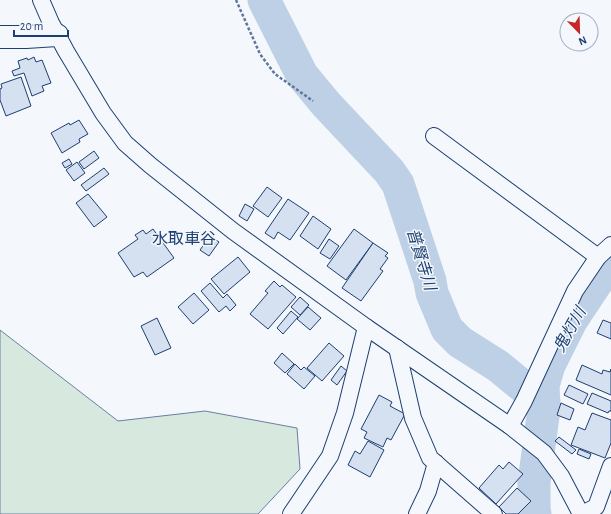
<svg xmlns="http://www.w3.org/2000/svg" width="611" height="514" viewBox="0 0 611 514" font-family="'Alegreya Sans','Noto Sans JP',sans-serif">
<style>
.green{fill:#d7e8df;stroke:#687fa3}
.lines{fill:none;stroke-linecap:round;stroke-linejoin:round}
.river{stroke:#bed0e5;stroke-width:33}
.building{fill:#d5e0f0;stroke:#1d3f73}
.street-casing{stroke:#1d3f73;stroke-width:18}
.secondary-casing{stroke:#1d3f73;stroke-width:24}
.path{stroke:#5e769c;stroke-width:2.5;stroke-dasharray:3 2;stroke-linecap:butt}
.street{stroke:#f4f7fb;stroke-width:16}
.secondary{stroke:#f4f7fb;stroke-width:22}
.labels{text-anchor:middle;stroke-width:3;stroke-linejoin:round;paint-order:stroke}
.neighbourhood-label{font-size:16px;fill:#1d3f73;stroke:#f4f7fb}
.water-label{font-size:16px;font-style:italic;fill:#1d3f73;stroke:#f4f7fb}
</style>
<rect width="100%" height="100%" fill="#f4f7fb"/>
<polygon class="green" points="0,330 118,421 205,411 297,428 300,469 258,514 0,514"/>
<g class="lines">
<g class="river">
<polyline points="264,0 302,75 326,104 389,171 398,184 430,281 432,293 447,329 460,342 498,366 532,394 544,402"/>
<polyline points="535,514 534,508 534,482 544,409 543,386 549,365 571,321 608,265 611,262"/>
</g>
</g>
<g class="building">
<polygon points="34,57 36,62 42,60 51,83 42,86 44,91 32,96 24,73 14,76 12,71 20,68 18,61 27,58 28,60"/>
<polygon points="21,77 31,106 6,116 0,100 0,89 2,88 1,84"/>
<polygon points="79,120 88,134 79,139 80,142 62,153 51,133 69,123 70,125"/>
<polygon points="94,151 99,158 84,169 79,162"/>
<polygon points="69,159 72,164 65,168 62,163"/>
<polygon points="77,162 85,173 74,181 66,170"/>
<polygon points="104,168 109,174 86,191 81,185"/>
<polygon points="267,187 282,198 268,217 253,206"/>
<polygon points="88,194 107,217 94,227 76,203"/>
<polygon points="288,199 309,213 290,240 278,232 274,239 265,233"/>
<polygon points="245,204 254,209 247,221 239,216"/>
<polygon points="313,216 331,229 318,249 300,236"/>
<polygon points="153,229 174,258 147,277 143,272 134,277 118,253 138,239 135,235 143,230 146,234"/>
<polygon points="354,229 373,243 346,280 327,266"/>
<polygon points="210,236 219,242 209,256 200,250"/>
<polygon points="329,239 339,246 330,259 320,253"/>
<polygon points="373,243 388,253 385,256 388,258 380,269 383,271 361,301 342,288"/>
<polygon points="238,257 250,272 224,294 211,279"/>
<polygon points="274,281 280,287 282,285 296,297 268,329 250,314 268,293 265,291"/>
<polygon points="210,283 223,298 227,294 236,305 230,311 226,306 219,312 201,291"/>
<polygon points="194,293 209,310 193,324 178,307"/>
<polygon points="300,297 309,305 300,315 291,307"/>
<polygon points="308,307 321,318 310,330 297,319"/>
<polygon points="291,311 298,317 283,334 277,328"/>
<polygon points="157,318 171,348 155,355 141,326"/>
<polygon points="603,320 611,323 611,339 597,333"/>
<polygon points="329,343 344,356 322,381 307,368"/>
<polygon points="282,353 294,364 285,373 274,363"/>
<polygon points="295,364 301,370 304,367 315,376 304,389 287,374"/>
<polygon points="582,365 602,374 603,370 610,372 611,369 611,395 576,380"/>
<polygon points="341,366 347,371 337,385 331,380"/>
<polygon points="569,385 588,394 583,404 564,395"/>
<polygon points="592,393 611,401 611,411 609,411 608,413 587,404"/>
<polygon points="379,395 392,402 390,406 405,414 391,440 387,438 383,447 364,438 367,432 361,429"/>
<polygon points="561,403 574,409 570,420 557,415"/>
<polygon points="592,413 611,420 611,443 605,458 571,445 578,427 585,430"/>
<polygon points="559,437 576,450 572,454 555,441"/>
<polygon points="368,441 384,450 370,477 348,465 355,451 360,454"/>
<polygon points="579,449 591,454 589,459 577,454"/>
<polygon points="509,462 523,474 496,504 479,488 499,465 503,469"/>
<polygon points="517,488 531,501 518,514 506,514 499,507"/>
</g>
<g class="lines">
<g class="street-casing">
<g id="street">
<polyline points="41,0 51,23 66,51 103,113 125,143 150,165 233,231 366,327 510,426 544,453 561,476 581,514"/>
<polyline points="434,136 598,257"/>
<polyline points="397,348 413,418 430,458 494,514"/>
<polyline points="510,426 524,401 575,291 598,257 611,245"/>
<polyline points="291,514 330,456 345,413 366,327"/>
<polyline points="417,514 428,491 436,463"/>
<polyline points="582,514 596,507 611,466"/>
</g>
</g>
<g class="secondary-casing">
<polyline id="secondary" points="0,37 26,37 57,35"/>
</g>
<polyline class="path" points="236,0 260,54 275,74 313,101"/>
<use href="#street" class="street"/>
<use href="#secondary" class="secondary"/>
</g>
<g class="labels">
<g class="neighbourhood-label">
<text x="184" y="244">水取車谷</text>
</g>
<g class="water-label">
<text transform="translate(422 259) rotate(73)" y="6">普賢寺川</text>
<text transform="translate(569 329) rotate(-61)" y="6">鬼灯川</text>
</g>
</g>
<g transform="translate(579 32) rotate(157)"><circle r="19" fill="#f4f7fb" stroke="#9eadc5"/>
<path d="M0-3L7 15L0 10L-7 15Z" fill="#c62828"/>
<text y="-6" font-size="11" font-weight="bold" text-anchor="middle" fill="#1d3f73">N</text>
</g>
<path d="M14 30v6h54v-6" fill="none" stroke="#1d3f73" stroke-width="2"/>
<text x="20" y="30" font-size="12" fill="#1d3f73" stroke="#f4f7fb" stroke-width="3" paint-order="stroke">20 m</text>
</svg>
